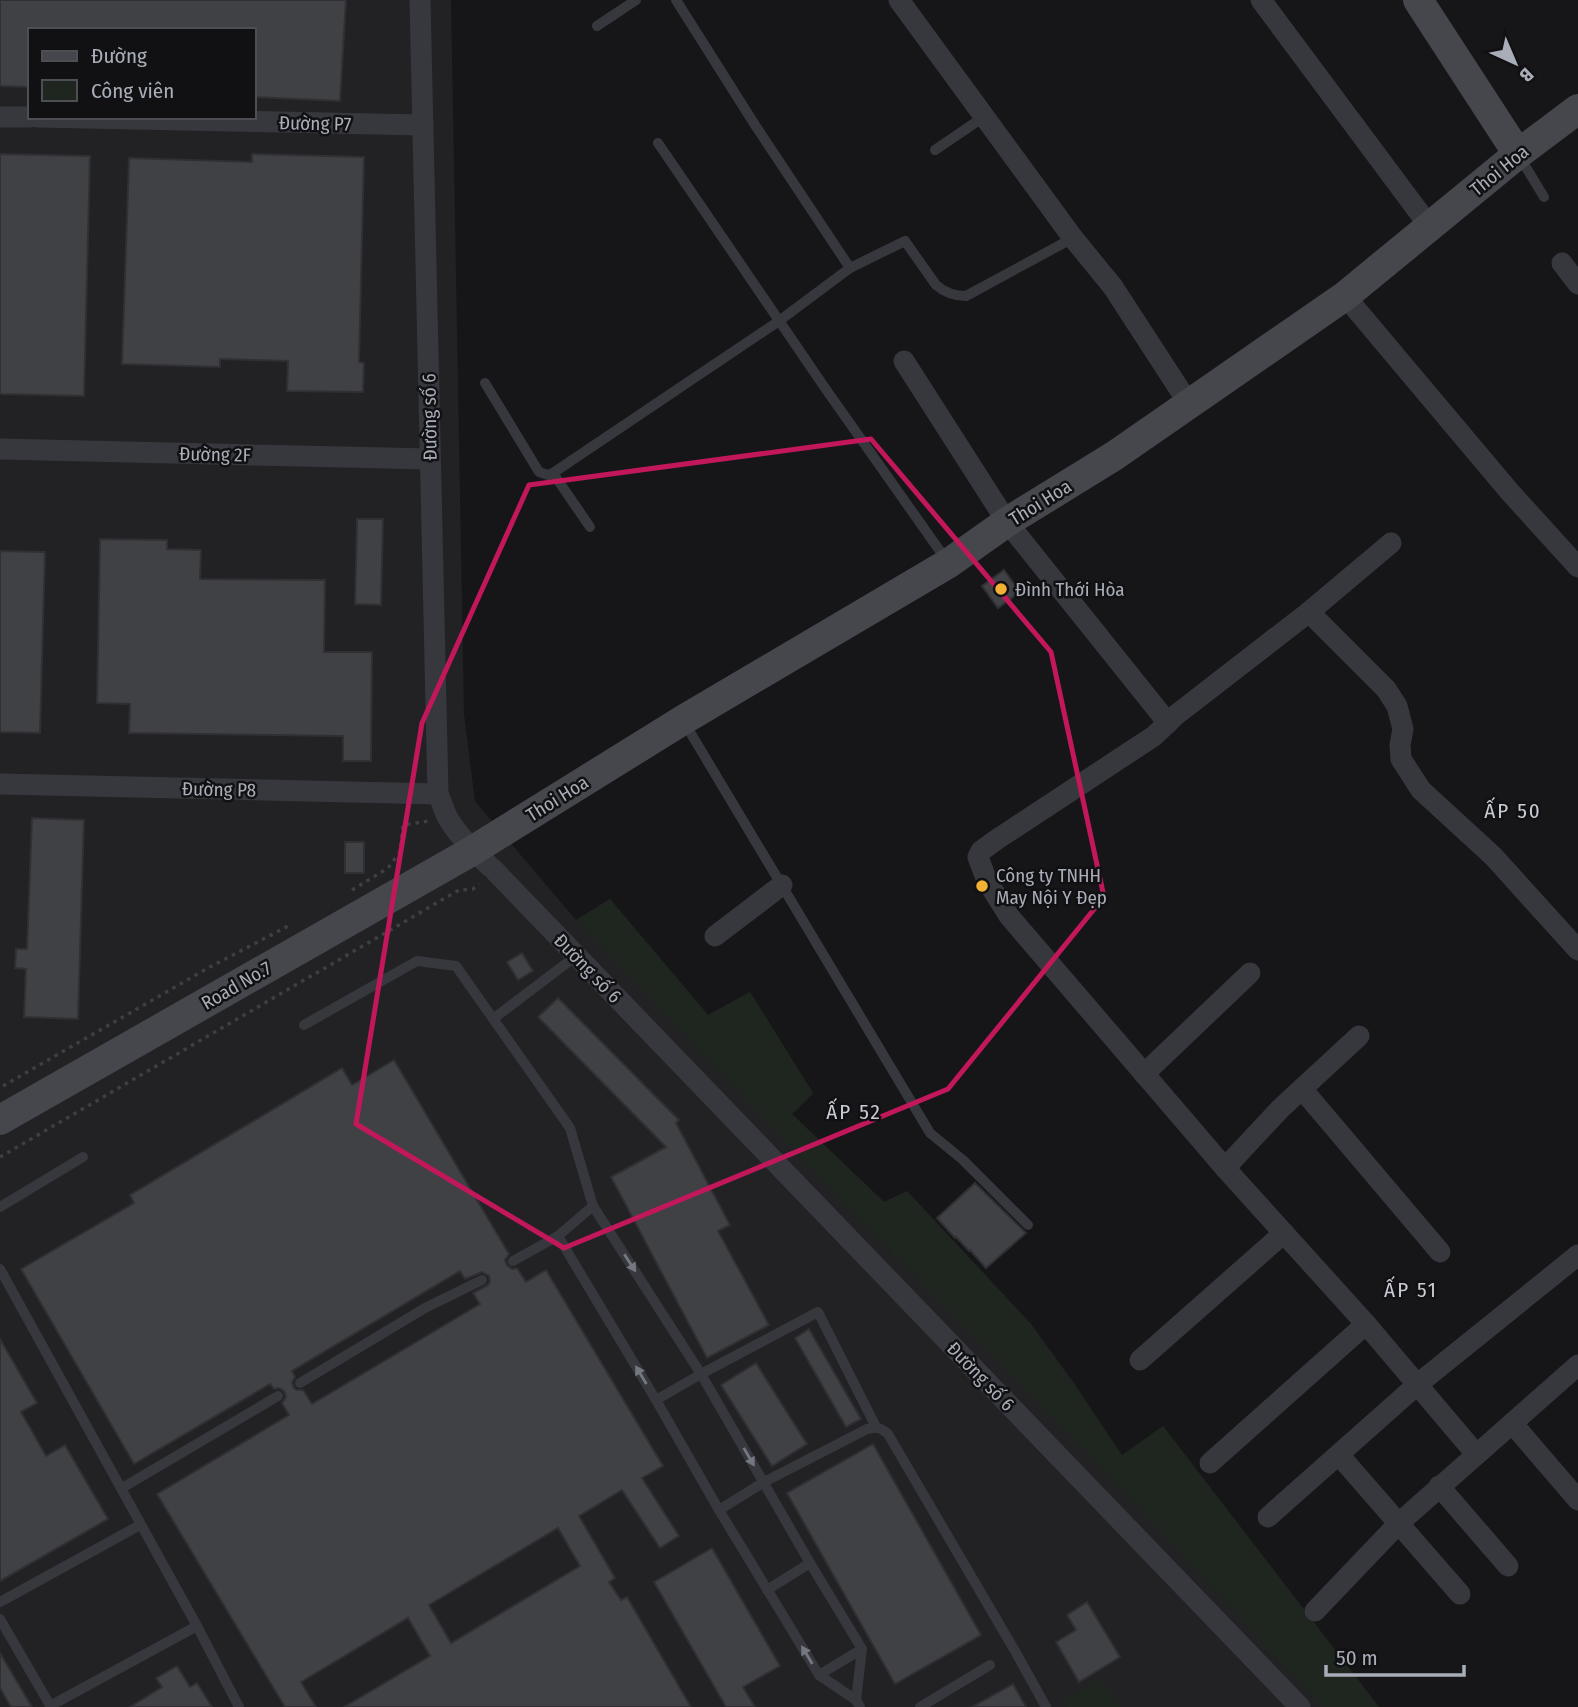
<svg xmlns="http://www.w3.org/2000/svg" width="1578" height="1707" viewBox="0 0 1578 1707" font-family="'Fira Sans Condensed',sans-serif">
<style>
.built{fill:#222225;fill-rule:evenodd}
.green{fill:#1e261f}
.building{fill:#404145;stroke:#303034;stroke-width:2;fill-rule:evenodd}
.lines{fill:none;stroke-linecap:round;stroke-linejoin:round}
.path{stroke:#3d3f44;stroke-width:3.5;stroke-dasharray:3.5 5;stroke-linecap:butt}
.lane{stroke:#37383d;stroke-width:10}
.street{stroke:#37383d;stroke-width:21}
.secondary{stroke:#45474d;stroke-width:30}
.oneway{fill:#757881}
.marked{fill:none;stroke:#c2185b;stroke-width:5;stroke-linejoin:round}
.poi-dot{fill:#f2b134;stroke:#111113;stroke-width:2.5}
.labels{text-anchor:middle;stroke-width:5;stroke-linejoin:round;paint-order:stroke}
.street-label{font-size:19px;fill:#a8adb8;stroke:#111113}
.poi-label{font-size:19px;fill:#a8adb8;stroke:#111113;text-anchor:start}
.neighbourhood-label{font-size:21px;letter-spacing:2px;fill:#c9ccd4;stroke:#111113}
</style>
<rect width="100%" height="100%" fill="#161618"/>
<path class="built" d="M 0,0 L 451,0 L 464,714 L 475,801 L 576,920 L 610,899 L 708,1015 L 750,992 L 813,1093 L 792,1114 L 884,1202 L 907,1191 L 1031,1324 L 1072,1380 L 1122,1455 L 1163,1426 L 1379,1707 L 0,1707 ZM 30,30 L 254,30 L 254,117 L 30,117 Z"/>
<g class="green">
<polygon points="610,899 708,1015 750,992 813,1093 792,1114 884,1202 907,1191 1031,1324 1122,1455 1163,1426 1379,1707 1321,1707 1119,1486 858,1218 576,920"/>
<polygon points="1101,1677 1120,1707 1067,1707 1063,1701"/>
</g>
<g class="building">
<polygon points="0,0 346,0 340,101 254,97 254,30 30,30 30,87 0,86"/>
<polygon points="0,154 90,156 84,396 0,394"/>
<polygon points="252,154 364,157 359,362 364,363 363,392 287,391 288,361 220,359 220,367 122,364 129,158 252,162"/>
<polygon points="357,519 383,519 381,605 355,604"/>
<polygon points="100,539 167,540 167,549 201,550 200,579 325,580 324,652 372,652 371,761 343,761 343,736 129,733 130,704 97,703"/>
<polygon points="0,551 45,552 40,733 0,732"/>
<polygon points="1004,570 1020,592 998,608 982,586"/>
<polygon points="32,818 84,820 78,1019 24,1017 26,969 15,968 16,949 27,949"/>
<rect x="345" y="842" width="19" height="31"/>
<polygon points="522,953 533,971 518,980 507,962"/>
<polygon points="558,998 679,1120 676,1123 730,1225 718,1231 769,1325 707,1358 611,1177 666,1147 538,1017"/>
<path d="M 394,1060 L 509,1254 L 505,1260 L 507,1265 L 512,1269 L 517,1268 L 526,1282 L 546,1270 L 663,1466 L 642,1478 L 679,1536 L 660,1548 L 622,1490 L 579,1516 L 615,1578 L 609,1582 L 621,1600 L 627,1597 L 691,1707 L 344,1707 L 430,1656 L 408,1618 L 301,1682 L 316,1707 L 285,1707 L 157,1494 L 289,1415 L 282,1403 L 286,1397 L 284,1391 L 279,1388 L 274,1389 L 270,1384 L 134,1464 L 21,1269 L 134,1203 L 130,1195 L 342,1068 L 352,1085 ZM 460,1271 L 465,1279 L 482,1272 L 489,1276 L 490,1281 L 488,1285 L 473,1293 L 480,1304 L 312,1404 L 303,1390 L 297,1390 L 294,1388 L 292,1382 L 295,1377 L 292,1371 ZM 558,1528 L 580,1566 L 451,1643 L 429,1605 Z"/>
<polygon points="975,1183 1026,1233 986,1268 970,1250 969,1251 956,1237 955,1238 937,1218"/>
<polygon points="809,1329 861,1419 846,1427 795,1338"/>
<polygon points="0,1339 37,1403 21,1412 46,1456 65,1445 108,1519 0,1581"/>
<polygon points="756,1363 807,1444 772,1466 721,1385"/>
<polygon points="873,1444 981,1635 895,1684 787,1493"/>
<polygon points="712,1548 780,1666 743,1687 755,1707 726,1707 654,1582"/>
<polygon points="1087,1602 1120,1657 1079,1682 1056,1642 1076,1630 1067,1615"/>
<polygon points="0,1653 32,1707 11,1707 0,1688"/>
<polygon points="177,1666 190,1687 197,1683 212,1707 130,1707 162,1687 156,1678"/>
<polygon points="1013,1684 1026,1707 972,1707"/>
</g>
<g class="lines">
<g class="path">
<polyline points="352,890 388,868 400,852 403,825 428,821"/>
<polyline points="3,1086 208,968 290,925"/>
<polyline points="0,1157 459,890 473,889 479,884"/>
</g>
<g class="lane">
<polyline points="597,26 636,0"/>
<polyline points="658,143 825,388 947,561"/>
<polyline points="935,150 985,116"/>
<polyline points="1519,156 1544,197"/>
<path d="M 850,268 L 905,241 L 936,285 C 944,292 955,296 966,296 L 1073,238"/>
<polyline points="485,383 539,472 548,475 553,473 779,321 850,268 755,125 676,0"/>
<polyline points="553,473 590,527"/>
<polyline points="684,722 930,1133 963,1160 1028,1225"/>
<polyline points="493,1019 576,956"/>
<polyline points="304,1025 417,961 456,966 570,1128 593,1206 701,1374 810,1563 862,1649 856,1700"/>
<polyline points="0,1207 83,1157"/>
<polyline points="558,1236 656,1400 719,1510 819,1675 856,1700 860,1707"/>
<polyline points="513,1261 558,1236 593,1206"/>
<polyline points="0,1269 197,1626 50,1706"/>
<polyline points="300,1383 425,1308 482,1280"/>
<polyline points="656,1400 701,1374 818,1312 876,1427"/>
<polyline points="122,1488 278,1396"/>
<path d="M 719,1510 L 764,1482 L 867,1429 C 877,1427 880,1427 888,1434 L 1015,1651 L 1046,1707"/>
<polyline points="767,1590 810,1563"/>
<polyline points="0,1602 140,1525"/>
<polyline points="0,1619 51,1707"/>
<polyline points="197,1626 239,1707"/>
<polyline points="819,1675 862,1649"/>
<polyline points="920,1707 990,1665"/>
</g>
<g class="street">
<path d="M 420,0 L 438,794 C 442,802 444,812 449,820 C 461,839 477,855 494,870 L 1300,1707"/>
<polyline points="899,0 1073,238 1113,287 1189,404"/>
<polyline points="1261,0 1430,227"/>
<polyline points="0,117 30,117"/>
<polyline points="38,117 423,125"/>
<polyline points="1562,263 1578,284"/>
<polyline points="1345,296 1509,491 1578,567"/>
<polyline points="904,361 1007,522 1168,723"/>
<polyline points="0,449 430,459"/>
<polyline points="1391,543 1309,612 1176,715 1154,736 996,840 981,851 978,857 987,881 1009,916 1225,1168 1366,1324 1476,1454"/>
<polyline points="1309,612 1386,689 1397,706 1403,729 1400,745 1401,759 1421,790 1493,856 1578,950"/>
<polyline points="0,784 438,794"/>
<polyline points="715,936 782,885"/>
<polyline points="1144,1074 1250,973"/>
<polyline points="1302,1089 1440,1252"/>
<polyline points="1225,1168 1280,1109 1359,1036"/>
<polyline points="1140,1360 1284,1233"/>
<polyline points="1512,1423 1578,1500"/>
<polyline points="1339,1455 1460,1594"/>
<polyline points="1210,1463 1366,1324"/>
<polyline points="1439,1486 1508,1566"/>
<polyline points="1268,1517 1418,1384 1578,1255"/>
<polyline points="1315,1611 1399,1523 1578,1365"/>
</g>
<g class="secondary">
<polyline points="1418,0 1518,154"/>
<polyline points="0,1120 472,851 683,720 949,563 1007,522 1114,456 1345,296 1518,154 1578,109"/>
</g>
</g>
<defs><path id="oneway-solid" d="M-6-.8H1V-3.2L6.5 0L1 3.2V.8H-6Z" transform="scale(1.75)"/></defs>
<g class="oneway">
<use href="#oneway-solid" transform="translate(630 1263) rotate(57)"/>
<use href="#oneway-solid" transform="translate(641 1375) rotate(-121)"/>
<use href="#oneway-solid" transform="translate(749 1457) rotate(60)"/>
<use href="#oneway-solid" transform="translate(807 1655) rotate(-121)"/>
</g>
<path class="marked" d="M 871,439 L 1051,652 L 1104,897 L 948,1089 L 564,1248 L 356,1124 L 422,723 L 529,485 Z"/>
<g class="poi-dot">
<circle cx="1001" cy="589" r="7"/>
<circle cx="982" cy="886" r="7"/>
</g>
<g class="labels">
<g class="street-label">
<text transform="translate(315 123) rotate(1)" y="7">Đường P7</text>
<text transform="translate(1499 170) rotate(-39)" y="7">Thoi Hoa</text>
<text transform="translate(429 417) rotate(-91)" y="7">Đường số 6</text>
<text transform="translate(215 454) rotate(1)" y="7">Đường 2F</text>
<text transform="translate(1040 502) rotate(-32)" y="7">Thoi Hoa</text>
<text transform="translate(219 789) rotate(1)" y="7">Đường P8</text>
<text transform="translate(557 798) rotate(-32)" y="7">Thoi Hoa</text>
<text transform="translate(588 968) rotate(46)" y="7">Đường số 6</text>
<text transform="translate(236 985) rotate(-30)" y="7">Road No.7</text>
<text transform="translate(981 1376) rotate(46)" y="7">Đường số 6</text>
</g>
<g class="poi-label">
<text x="1015" y="596">Đình Thới Hòa</text>
<text x="996" y="882">Công ty TNHH<tspan x="996" dy="22">May Nội Y Đẹp</tspan></text>
</g>
<g class="neighbourhood-label">
<text x="1513" y="818">ẤP 50</text>
<text x="854" y="1119">ẤP 52</text>
<text x="1411" y="1297">ẤP 51</text>
</g>
</g>
<rect x="28" y="28" width="228" height="91" fill="#111113" stroke="#4d4f55" stroke-width="2"/>
<rect x="42" y="51" width="35" height="10" fill="#45474d" stroke="#4d4f55" stroke-width="2"/>
<text x="91" y="63" font-size="21" fill="#a8adb8">Đường</text>
<rect x="42" y="80" width="35" height="21" fill="#1e261f" stroke="#4d4f55" stroke-width="2"/>
<text x="91" y="98" font-size="21" fill="#a8adb8">Công viên</text>
<g transform="translate(1515 63) rotate(136)" stroke="#111113" stroke-width="5" paint-order="stroke">
<path d="M0-5L12 26L0 18L-12 26Z" fill="#a8adb8"/>
<text y="-10" font-size="19" font-weight="bold" text-anchor="middle" fill="#a8adb8">B</text>
</g>
<path d="M1326 1665v10h138v-10" fill="none" stroke="#a8adb8" stroke-width="3.5"/>
<text x="1336" y="1665" font-size="21" fill="#a8adb8" stroke="#111113" stroke-width="5" paint-order="stroke">50 m</text>
</svg>
